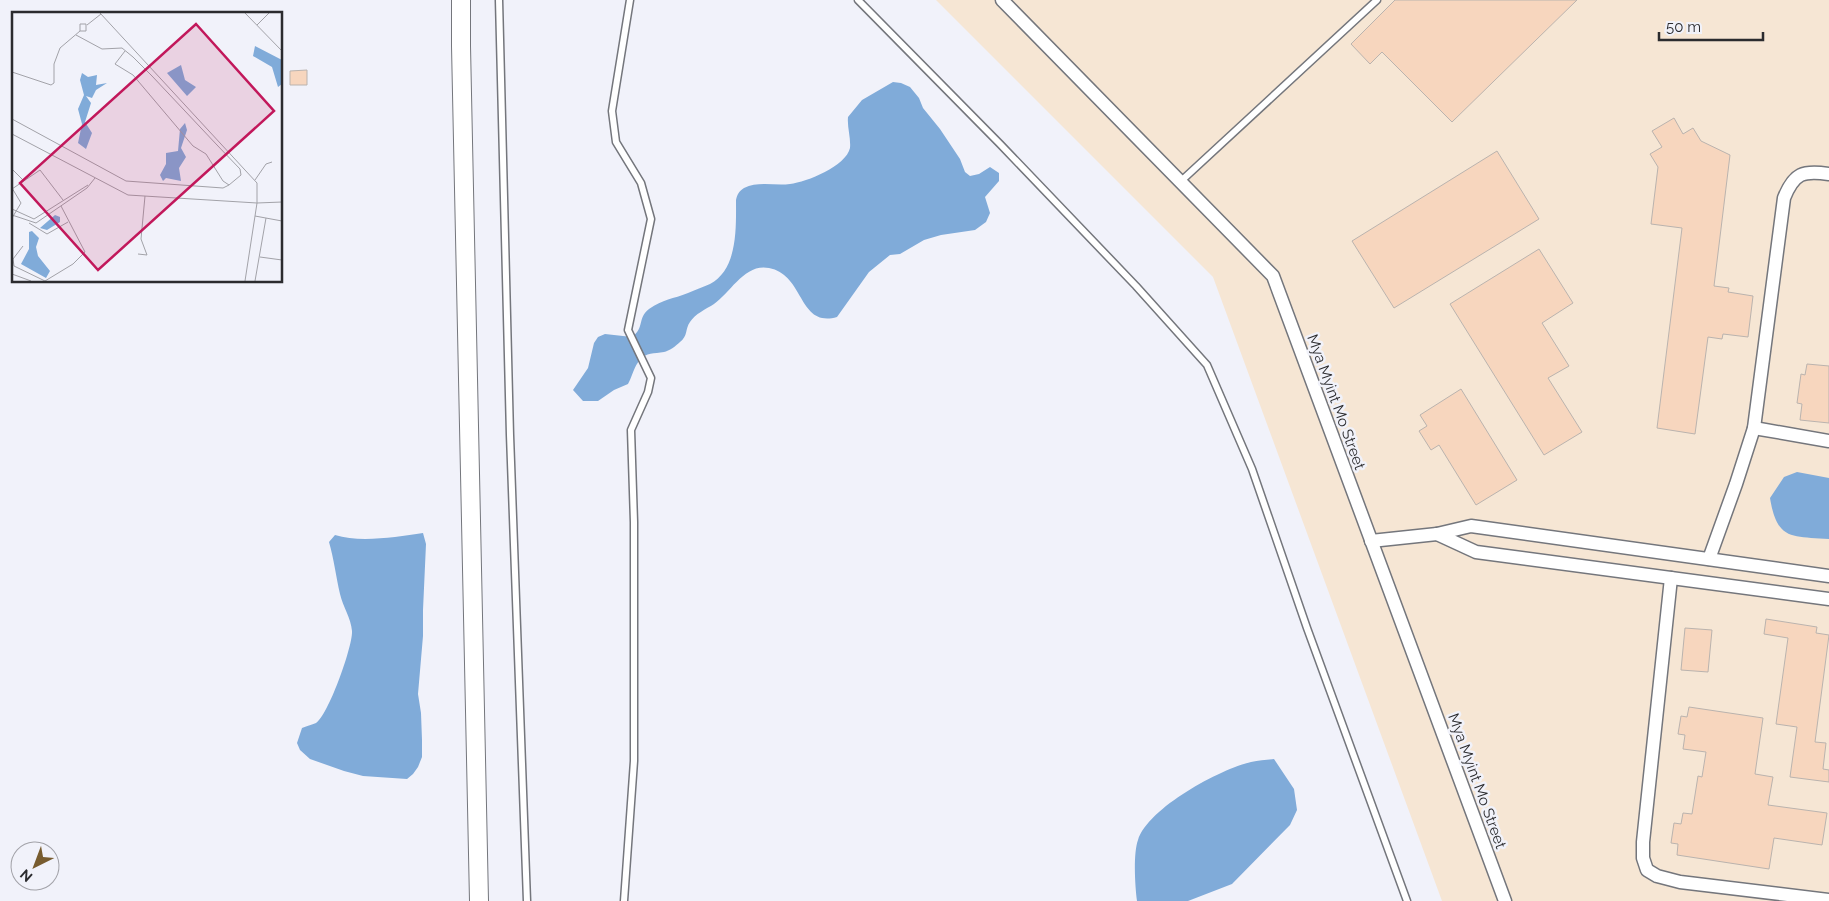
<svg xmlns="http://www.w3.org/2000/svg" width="1829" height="901" viewBox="0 0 1829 901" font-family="Raleway,sans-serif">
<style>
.commercial{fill:#f6e6d4}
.water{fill:#80abd9}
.building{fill:#f7d6be;stroke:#bab3ae}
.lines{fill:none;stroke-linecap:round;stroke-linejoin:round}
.service-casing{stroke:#74767c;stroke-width:9}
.minor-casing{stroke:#74767c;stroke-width:15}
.secondary-casing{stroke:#74767c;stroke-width:20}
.service{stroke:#fff;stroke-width:6}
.minor{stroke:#fff;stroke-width:12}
.secondary{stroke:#fff;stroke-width:18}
.labels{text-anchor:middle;stroke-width:5;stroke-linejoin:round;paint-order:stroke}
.street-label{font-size:15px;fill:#2b2b2e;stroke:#f1f2fa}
.inset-road{fill:none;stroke:#a2a2a8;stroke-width:1}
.view{fill:#c2185b;fill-opacity:0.15;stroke:#c2185b;stroke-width:2.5}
.inset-edge{fill:none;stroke:#2b2b2e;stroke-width:2.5}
</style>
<rect width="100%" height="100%" fill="#f1f2fa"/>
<polygon class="commercial" points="936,0 1829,0 1829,901 1442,901 1213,277"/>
<g class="water">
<path d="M 893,82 L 901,83 L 910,87 L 919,98 L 923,108 L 940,129 L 960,159 L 965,172 L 970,176 L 979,174 L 990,167 L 999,173 L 999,181 L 985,197 L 990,213 L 986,222 L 975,230 L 941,235 L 924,240 L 900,254 L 890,255 L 869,272 L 837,317 C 798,328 805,275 769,268 C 745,263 731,292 714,304 C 706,309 695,314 690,322 C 685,329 688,336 680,342 C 676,346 669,351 664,352 C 654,354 646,352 640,360 C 634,366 632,377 628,384 L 614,390 L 598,401 L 583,401 L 573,390 L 588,368 L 594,343 L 598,337 L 605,334 L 632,337 C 645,328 637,318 649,309 C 663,299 673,299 688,293 C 695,290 703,287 710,284 C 738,269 736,228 736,200 C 737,195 739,191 744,188 C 758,181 775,186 790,184 C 807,182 846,166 850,148 C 851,138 847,127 848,117 L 862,100 Z"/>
<path d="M 1797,472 L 1829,478 L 1829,539 C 1792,536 1777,541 1770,498 L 1784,477 Z"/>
<path d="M 423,533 L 426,544 L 423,610 L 423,636 L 418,694 L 421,713 L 422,740 L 422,757 L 418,767 L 413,774 L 407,779 L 363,776 L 344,771 L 310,759 L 300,750 L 297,743 L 302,728 C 306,726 312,725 316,723 C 328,716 353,646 352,631 C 351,618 343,607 340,594 C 336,577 334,559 329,542 L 335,535 C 360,543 396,537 423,533 Z"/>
<path d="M 1274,759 L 1294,789 L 1297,810 L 1290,825 L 1232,884 L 1188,901 L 1137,901 C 1135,886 1133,854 1138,840 C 1148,808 1220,769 1251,762 C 1259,760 1267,760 1274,759 Z"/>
</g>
<g class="building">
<polygon points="1395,0 1577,0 1452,122 1382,52 1370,64 1351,44"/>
<polygon points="307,70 307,85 290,85 290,71"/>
<polygon points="1674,118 1683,134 1693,128 1701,141 1730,155 1714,286 1729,288 1728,292 1753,296 1748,337 1723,334 1722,339 1708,337 1695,434 1657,428 1682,228 1651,224 1658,167 1650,154 1662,147 1652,131"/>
<polygon points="1497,151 1539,219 1394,308 1352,241"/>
<polygon points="1539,249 1573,303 1542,323 1569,366 1548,378 1582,432 1544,455 1450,304"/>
<polygon points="1807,364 1829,366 1829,423 1800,420 1802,404 1797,403 1801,374 1805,375"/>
<polygon points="1461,389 1517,480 1476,505 1439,445 1431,450 1419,431 1427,426 1420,415"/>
<polygon points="1766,619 1817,627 1816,633 1829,635 1815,742 1826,743 1823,769 1829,770 1829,782 1790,777 1797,727 1776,724 1788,638 1764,634"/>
<polygon points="1685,628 1712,630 1708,672 1681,670"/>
<polygon points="1689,707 1763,718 1755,774 1773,777 1768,805 1827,813 1822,845 1774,838 1769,869 1677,855 1678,844 1671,843 1674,823 1681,824 1683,813 1692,814 1698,776 1702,777 1706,752 1683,749 1685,735 1678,734 1681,716 1687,717"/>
</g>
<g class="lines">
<g class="service-casing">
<g id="service">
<polyline points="499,0 510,435 527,901"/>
<polyline points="858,0 1000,144 1136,286 1207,365 1252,469 1307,628 1407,901"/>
<polyline points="1180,182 1377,0"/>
<polyline points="624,901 634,761 634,522 631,430 648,392 651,378 628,330 651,219 641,183 616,142 612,111 630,0"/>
</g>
</g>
<g class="minor-casing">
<g id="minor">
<polyline points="1002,0 1273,276 1505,901"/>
<polyline points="1754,428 1829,441"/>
<polyline points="1437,534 1476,552 1829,599"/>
<polyline points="1371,541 1437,534 1471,526 1829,576"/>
<path d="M 1709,559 L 1736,484 L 1754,428 L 1784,198 C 1794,173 1803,170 1829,174"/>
<polyline points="1671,578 1643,842 1643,858 1647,870 1657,876 1680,882 1829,900"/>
</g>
</g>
<g class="secondary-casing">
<polyline id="secondary" points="461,0 461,46 479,901"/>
</g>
<use href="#service" class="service"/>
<use href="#minor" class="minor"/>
<use href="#secondary" class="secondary"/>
</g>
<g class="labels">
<g class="street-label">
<text transform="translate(1336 402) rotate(70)" y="5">Mya Myint Mo Street</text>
<text transform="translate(1477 781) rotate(70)" y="5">Mya Myint Mo Street</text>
</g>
</g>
<g transform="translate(12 12)">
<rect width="270" height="270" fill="#f1f2fa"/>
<path d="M 243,34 L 270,48 L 270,72 L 266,75 L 260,55 L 241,44 ZM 169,53 L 173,68 L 184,75 L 175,84 L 155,61 ZM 70,61 L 76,65 L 85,63 L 84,73 L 95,71 L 84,78 L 80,86 L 74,84 L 79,91 L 73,110 L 80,121 L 74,137 L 66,131 L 70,112 L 66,97 L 72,83 L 68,68 ZM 173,111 L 175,118 L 169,136 L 174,145 L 167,156 L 169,169 L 154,166 L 151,169 L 148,163 L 154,152 L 154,141 L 166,139 L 168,117 ZM 43,203 L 48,205 L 48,210 L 35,218 L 28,216 ZM 20,219 L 27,226 L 24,235 L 26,244 L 38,259 L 34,266 L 9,252 L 17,237 L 17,220 Z" fill="#80abd9"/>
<path class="inset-road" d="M 88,1 L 245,171 L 245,191 L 270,190M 233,1 L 270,39M 75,13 L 89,2M 245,13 L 257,1M 64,23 L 90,37 L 110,36 L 121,45 L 140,64 L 205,133 L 228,157 L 229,163 L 217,173 L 211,169 L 194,142 L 181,134 L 121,63 L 103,52 L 113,39M 0,60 L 39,73 L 42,71 L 42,52 L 48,36 L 68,19 L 74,19 L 74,12 L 68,12 L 68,19M 0,107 L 114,169 L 211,176 L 217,173M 0,122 L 116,183 L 245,191 L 233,269M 0,157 L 11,168M 243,168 L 254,152 L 260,150M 0,177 L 28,158 L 51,188M 0,197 L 22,207 L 76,173M 0,203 L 24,211 L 75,176 L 83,166M 243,204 L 270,209M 0,206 L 9,191 L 0,176M 17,211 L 35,222 L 56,210M 11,234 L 1,247 L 2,254 L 33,269 L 61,252 L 73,240 L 49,194M 126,242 L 135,243 L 129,227 L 133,184M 248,245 L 270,248M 0,262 L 19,269M 243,269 L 254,206"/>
<path class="view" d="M 184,12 L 262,99 L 86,258 L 8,171 Z"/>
<rect width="270" height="270" class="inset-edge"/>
</g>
<g transform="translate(35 866) rotate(222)"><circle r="24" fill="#f1f2fa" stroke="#a2a2a8"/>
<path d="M0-4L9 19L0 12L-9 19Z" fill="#785c2f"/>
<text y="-8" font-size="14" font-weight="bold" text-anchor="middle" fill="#2b2b2e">N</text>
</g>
<path d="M1659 32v8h104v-8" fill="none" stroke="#2b2b2e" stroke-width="2.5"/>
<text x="1666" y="32" font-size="15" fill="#2b2b2e" stroke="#f1f2fa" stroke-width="4" paint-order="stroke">50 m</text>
</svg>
